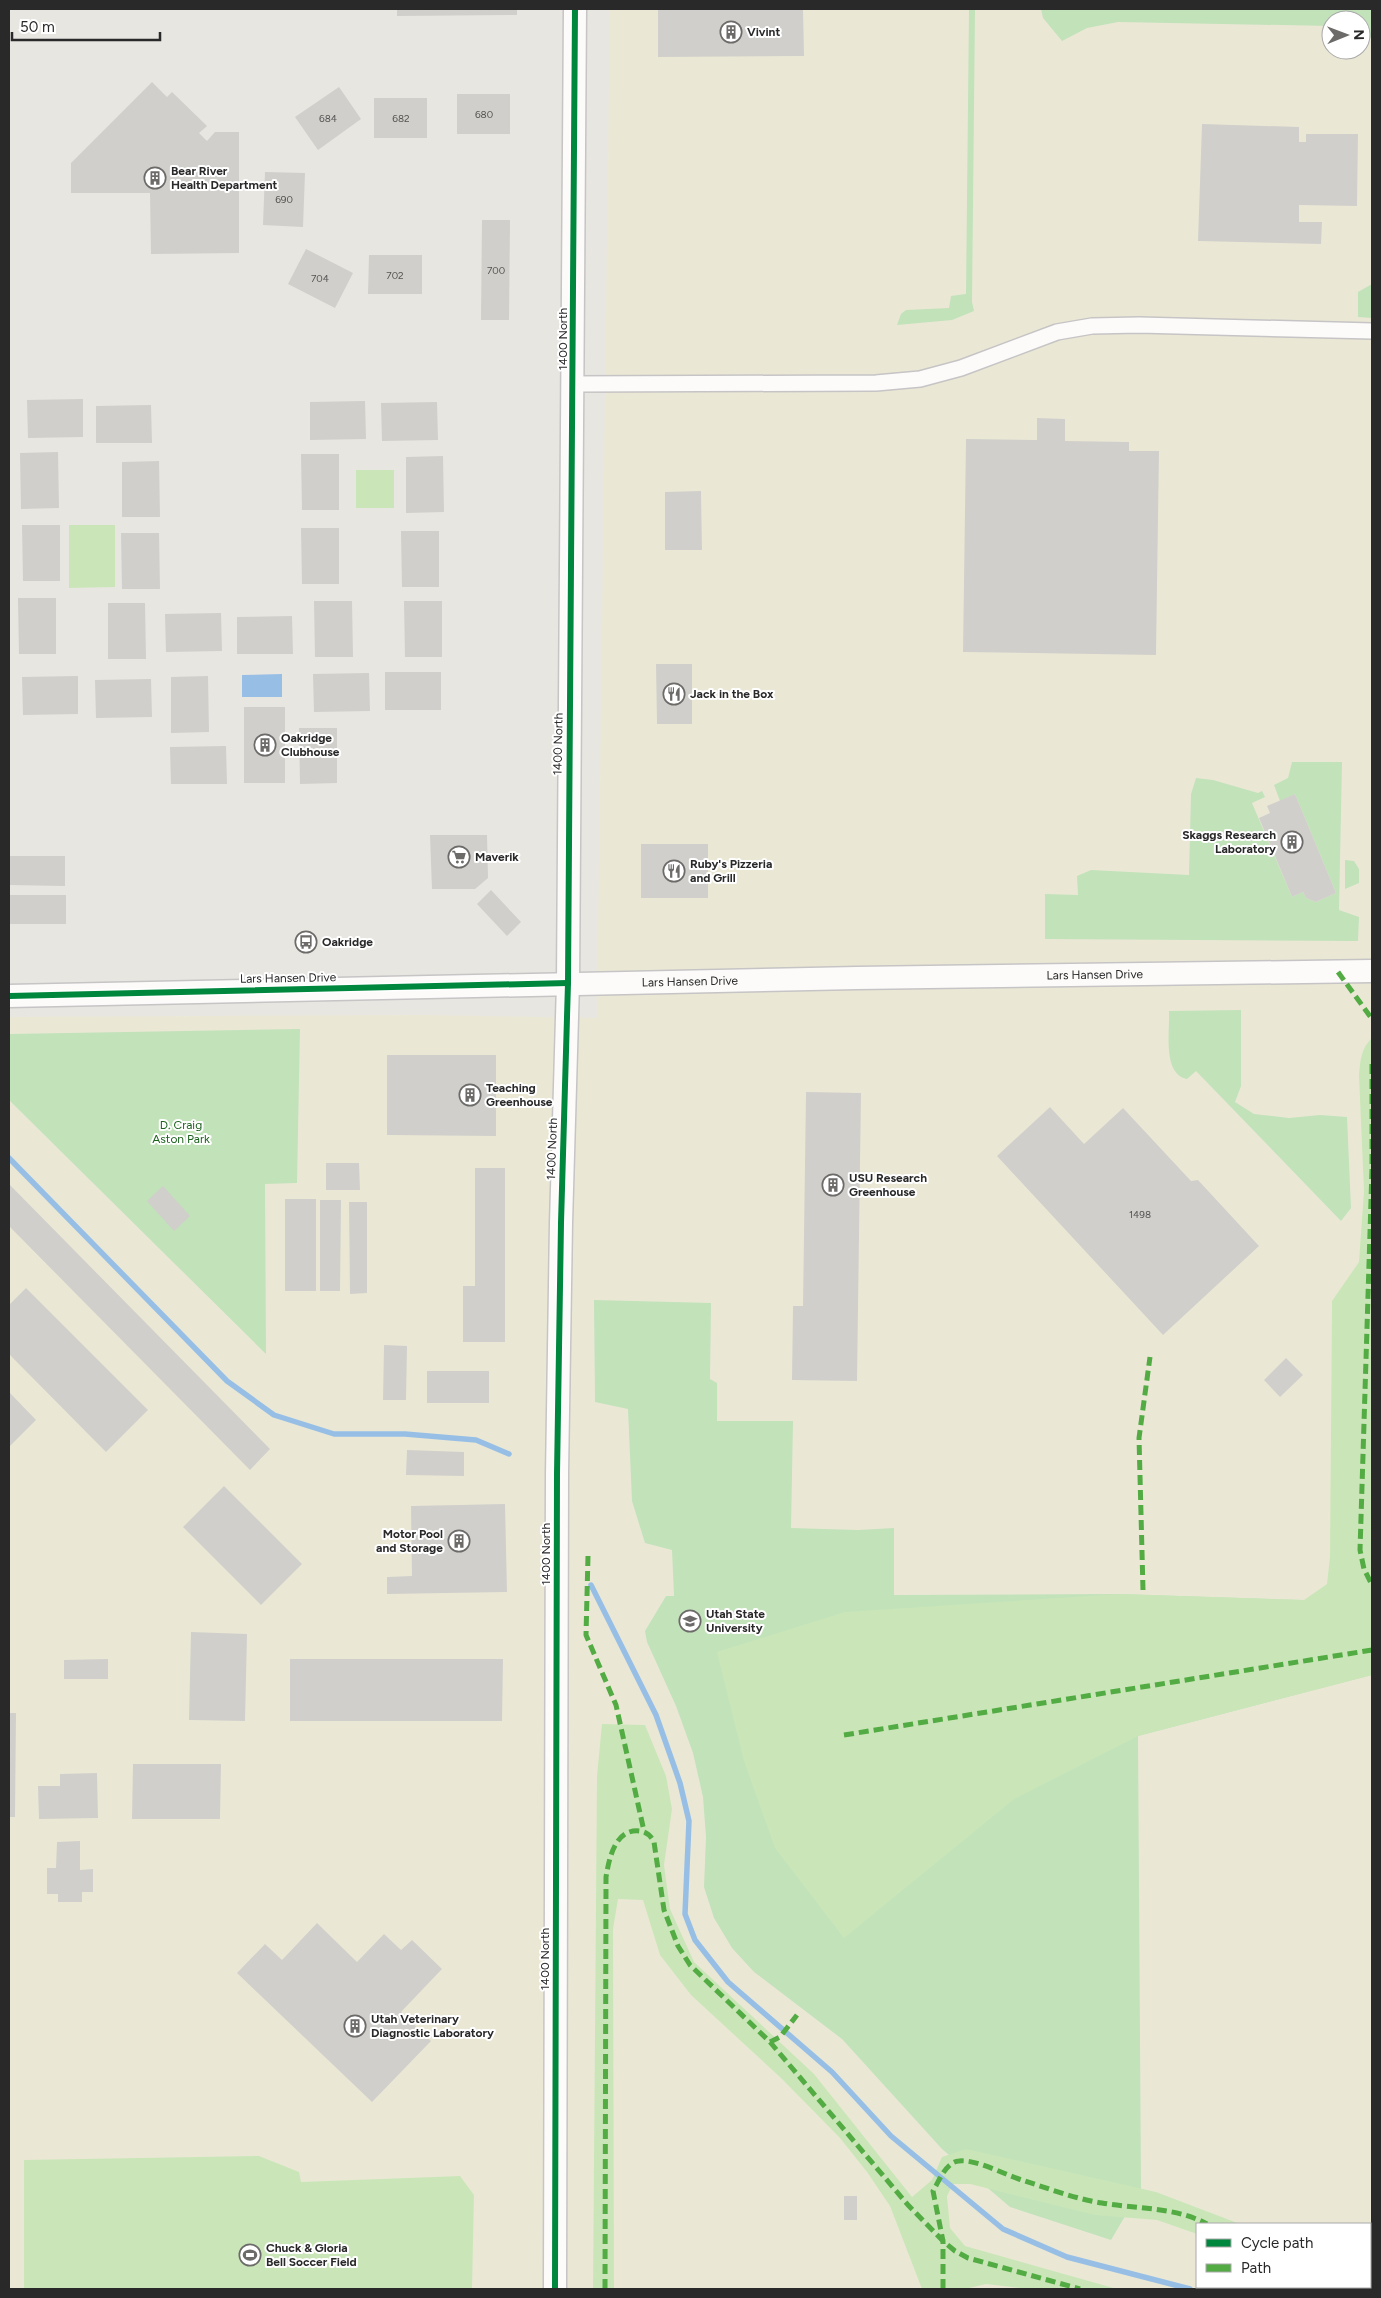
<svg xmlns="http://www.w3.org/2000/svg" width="1381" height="2298" viewBox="0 0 1381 2298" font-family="Figtree,sans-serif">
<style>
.education{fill:#eae8d5;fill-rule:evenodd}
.green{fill:#c2e2ba}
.pitch{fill:#cae6b8}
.water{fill:#97bfe6}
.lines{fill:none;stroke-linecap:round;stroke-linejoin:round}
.stream{stroke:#97bfe6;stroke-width:5.5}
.building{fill:#d0cfcb}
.minor-casing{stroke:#c6c4c5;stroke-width:18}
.secondary-casing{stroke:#c6c4c5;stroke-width:25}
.minor{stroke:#fcfbfa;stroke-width:15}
.secondary{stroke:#fcfbfa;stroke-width:22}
.quiet{stroke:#53ab44;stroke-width:5;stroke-dasharray:10 5;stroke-linecap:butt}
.cycleway-casing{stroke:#fff;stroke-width:9}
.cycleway{stroke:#00873e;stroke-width:6}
.labels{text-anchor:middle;stroke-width:4;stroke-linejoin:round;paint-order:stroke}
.number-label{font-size:10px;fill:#545352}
.poi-label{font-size:12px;font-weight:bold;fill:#292929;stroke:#fff;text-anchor:start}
.street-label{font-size:12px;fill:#292929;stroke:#fff}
.park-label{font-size:12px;fill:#1d621f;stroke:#fff}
</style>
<rect width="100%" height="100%" fill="#e8e6e0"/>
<path class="education" d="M 610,9 L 1372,9 L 1372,2289 L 9,2289 L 9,1017 L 419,1015 L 597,1018 ZM 1331,20 L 1361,20 L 1361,50 L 1331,50 ZM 1197,2224 L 1370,2224 L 1370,2287 L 1197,2287 Z"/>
<g class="green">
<polygon points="969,9 975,9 972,302 974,311 952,320 897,325 901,314 906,310 949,308 951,296 966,294"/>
<polygon points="1041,9 1372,9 1372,38 1361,35 1361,20 1331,20 1331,26 1118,22 1087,28 1062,41 1043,18"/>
<polygon points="1372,284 1372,318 1358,317 1358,292"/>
<polygon points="1292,762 1342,762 1339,910 1359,917 1358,941 1045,939 1045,894 1078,895 1077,876 1091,870 1189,875 1191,794 1196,778 1213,780 1258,793 1262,791 1265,797 1252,803 1292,897 1303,892 1306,898 1316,902 1336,893 1295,794 1280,801 1274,785 1288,778"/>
<polygon points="1345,860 1354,861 1359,869 1359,883 1345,889"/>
<path d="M 1241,1010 L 1241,1086 L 1235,1102 L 1254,1114 L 1289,1118 L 1320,1115 L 1347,1117 L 1351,1208 L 1341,1221 L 1196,1071 L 1187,1079 C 1162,1074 1170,1031 1169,1011 Z"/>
<polygon points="300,1029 297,1183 265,1184 266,1354 9,1100 9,1034"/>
<polygon points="594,1300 711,1303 710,1379 717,1383 717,1421 793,1421 791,1528 858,1530 894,1528 894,1595 1119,1594 1304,1600 1372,1675 1138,1736 1141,2189 1111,2240 1010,2207 942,2149 842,2039 754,1972 732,1948 714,1918 704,1887 706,1837 703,1797 693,1753 676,1706 647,1642 645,1631 666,1596 674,1596 672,1550 645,1543 632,1501 628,1409 595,1402"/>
</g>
<g class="pitch">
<rect x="356" y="470" width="38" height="38"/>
<polygon points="69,525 115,525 115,587 69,588"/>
<path d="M 1372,1038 L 1372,1675 L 1138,1736 L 1014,1799 L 844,1938 L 775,1848 L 744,1761 L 717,1652 L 845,1612 L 1119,1594 L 1304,1600 L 1327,1584 L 1330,1557 L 1332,1301 L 1359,1262 L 1364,1191 L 1359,1076 C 1360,1061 1361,1048 1372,1038 Z"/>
<polygon points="602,1724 645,1725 666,1776 672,1809 664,1865 670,1909 694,1962 814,2074 912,2197 932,2180 942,2157 966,2149 1156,2192 1240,2224 1197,2224 1197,2234 1157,2220 1095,2215 970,2184 953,2184 947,2196 950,2228 965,2246 1117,2289 1029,2289 986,2284 965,2289 922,2289 890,2206 867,2172 840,2138 781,2078 691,1995 660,1955 643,1900 618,1899 613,1929 614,2289 593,2289 597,1776"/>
<polygon points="259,2156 299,2172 301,2182 460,2176 474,2195 472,2289 24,2289 24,2160"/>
</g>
<polygon class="water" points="282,674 282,697 242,697 242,675"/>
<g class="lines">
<g class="stream">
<polyline points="9,1158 227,1381 274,1415 334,1434 405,1434 476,1440 509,1454"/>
<polyline points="591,1585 656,1715 680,1783 689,1821 685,1914 695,1940 728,1982 832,2072 891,2136 1003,2229 1067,2257 1190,2289"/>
</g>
</g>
<g class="building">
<polygon points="397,9 517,9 517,15 397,16"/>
<polygon points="658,9 803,9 804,56 658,57"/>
<polygon points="152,82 167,97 172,92 207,126 199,133 207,141 215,132 239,132 239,253 151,254 150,193 71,193 71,163"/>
<polygon points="339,87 361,119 318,150 295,117"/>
<rect x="457" y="94" width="53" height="40"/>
<rect x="374" y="98" width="53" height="40"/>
<polygon points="1202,124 1299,127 1299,142 1306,142 1306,134 1358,134 1357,206 1299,205 1299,222 1322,222 1321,244 1198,241"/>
<polygon points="265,172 305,173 303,227 263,225"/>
<polygon points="482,220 510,220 509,320 481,320"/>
<polygon points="306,249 353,273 335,308 288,284"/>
<polygon points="369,255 422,255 422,294 368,294"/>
<polygon points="83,399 83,437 28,438 27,400"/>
<polygon points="365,401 366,439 310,440 310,402"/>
<polygon points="437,402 438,440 382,441 381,403"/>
<polygon points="151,405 152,443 96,443 96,406"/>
<polygon points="1037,418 1065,419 1065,441 1129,442 1129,451 1159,451 1156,655 963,652 966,439 1037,440"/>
<polygon points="58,452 59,508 21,509 20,453"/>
<polygon points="301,454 339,454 339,510 302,510"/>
<polygon points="443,456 444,512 406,513 406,457"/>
<polygon points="159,461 160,517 122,517 122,462"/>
<polygon points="701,491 702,550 665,550 665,492"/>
<polygon points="22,525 60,525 60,581 23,581"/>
<polygon points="301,528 339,528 339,584 302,584"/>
<polygon points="401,531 439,531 439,587 402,587"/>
<polygon points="121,533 159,533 160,589 122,589"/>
<polygon points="18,598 56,598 56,654 19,654"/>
<polygon points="314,601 352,601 353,657 315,657"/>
<polygon points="404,601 442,601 442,657 405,657"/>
<polygon points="108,603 145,603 146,659 108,659"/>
<polygon points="221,613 222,651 166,652 165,614"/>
<polygon points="292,616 293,654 237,654 237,617"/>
<polygon points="656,664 692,664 692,724 657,724"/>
<rect x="385" y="672" width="56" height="38"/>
<polygon points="369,673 370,711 314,712 313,674"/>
<polygon points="78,676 78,714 23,715 22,677"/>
<polygon points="208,676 209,732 171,733 171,677"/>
<polygon points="151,679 152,717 96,718 95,680"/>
<rect x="244" y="707" width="41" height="76"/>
<polygon points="299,728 337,728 337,783 300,784"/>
<polygon points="226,746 227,784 171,784 170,747"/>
<polygon points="1295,794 1336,893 1316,902 1306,898 1303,892 1292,897 1259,818 1270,813 1267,806"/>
<polygon points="430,835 487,835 488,878 475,889 432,889"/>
<rect x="641" y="844" width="67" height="54"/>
<polygon points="9,856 65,856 65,886 9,885"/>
<polygon points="491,890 521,922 507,936 477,904"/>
<rect x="9" y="895" width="57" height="29"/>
<polygon points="387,1055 496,1055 496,1136 387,1135"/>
<polygon points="806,1092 861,1093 857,1381 792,1380 793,1306 803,1306"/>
<polygon points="1050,1107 1084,1144 1123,1108 1191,1181 1198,1180 1259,1246 1163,1335 997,1156"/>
<polygon points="326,1163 359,1163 360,1190 326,1190"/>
<polygon points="475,1168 505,1168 505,1342 463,1342 463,1286 475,1286"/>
<polygon points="9,1184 270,1449 250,1470 9,1226"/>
<polygon points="163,1186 190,1216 174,1231 147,1201"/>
<rect x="285" y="1199" width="31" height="92"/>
<polygon points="320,1200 341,1200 340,1291 320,1291"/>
<polygon points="349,1202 367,1202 367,1293 350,1294"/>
<polygon points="26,1288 148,1410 106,1452 9,1354 9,1305"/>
<polygon points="384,1345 407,1346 406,1400 383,1400"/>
<polygon points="1286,1358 1303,1375 1280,1397 1264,1380"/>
<rect x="427" y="1371" width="62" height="32"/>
<polygon points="9,1392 36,1420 9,1447"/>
<polygon points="407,1450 464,1452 464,1476 406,1475"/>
<polygon points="224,1486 302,1564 261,1605 183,1527"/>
<polygon points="505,1504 507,1592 387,1594 387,1577 412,1576 411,1506"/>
<polygon points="191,1632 247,1634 245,1721 189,1720"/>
<polygon points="108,1659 108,1679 64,1679 64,1660"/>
<polygon points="290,1659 503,1659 502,1721 290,1721"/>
<polygon points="9,1713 16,1713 15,1817 9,1817"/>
<polygon points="133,1764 221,1764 220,1819 132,1819"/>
<polygon points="97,1773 98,1818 39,1819 38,1786 60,1786 60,1774"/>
<polygon points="80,1841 80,1870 93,1869 93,1892 82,1892 82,1902 58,1902 58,1894 47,1894 47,1868 56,1868 57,1842"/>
<polygon points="317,1923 357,1962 384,1934 401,1950 412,1940 442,1969 401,2012 431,2041 372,2102 237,1973 265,1944 282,1960"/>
<rect x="844" y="2196" width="13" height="24"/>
</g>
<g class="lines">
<g class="minor-casing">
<polyline id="minor" points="574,384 876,383 920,379 961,368 1057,332 1092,326 1139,325 1372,331"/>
</g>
<g class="secondary-casing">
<g id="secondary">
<path id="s1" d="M 9,996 L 857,978 L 1372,971"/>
<polyline points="555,2289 557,1474 561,1223 568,983 575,9"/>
</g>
</g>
<use href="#minor" class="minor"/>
<use href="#secondary" class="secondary"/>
<g class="quiet">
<polyline points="1338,972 1372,1019"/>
<polyline points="1372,1064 1372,1168"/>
<polyline points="1372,1169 1360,1550 1364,1569 1372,1585"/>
<polyline points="588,1556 586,1635 616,1705 644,1831"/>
<polyline points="1143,1590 1139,1438 1150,1357"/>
<polyline points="844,1735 1372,1650"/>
<polyline points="770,2042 780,2037 797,2015"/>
<polyline points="1370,2240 1372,2240"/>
<path d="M 605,2289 L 606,1877 C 609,1859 615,1828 640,1831 C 647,1832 651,1836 654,1842 L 664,1910 L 678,1946 L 690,1965 L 770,2042 L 908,2205 L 943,2241 L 955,2251 L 968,2258 L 1080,2289"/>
<path d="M 943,2289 L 943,2241 L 933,2191 C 939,2181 946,2162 959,2161 C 977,2159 1007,2176 1025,2181 C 1050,2189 1076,2199 1102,2203 C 1137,2209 1176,2207 1207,2224"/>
</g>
<g class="cycleway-casing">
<g id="cycleway">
<polyline points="9,996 568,983"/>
<polyline points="555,2289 557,1474 561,1223 568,983 575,9"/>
</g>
</g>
<use href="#cycleway" class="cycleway"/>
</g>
<defs>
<g id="building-ring" transform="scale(1.125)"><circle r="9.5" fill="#fff" stroke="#6c6b69" stroke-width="1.5"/><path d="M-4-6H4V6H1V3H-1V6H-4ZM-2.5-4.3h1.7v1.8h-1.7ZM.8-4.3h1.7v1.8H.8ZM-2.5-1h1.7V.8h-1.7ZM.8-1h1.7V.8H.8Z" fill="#6c6b69"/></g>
<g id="restaurant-ring" transform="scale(1.125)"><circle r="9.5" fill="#fff" stroke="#6c6b69" stroke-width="1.5"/><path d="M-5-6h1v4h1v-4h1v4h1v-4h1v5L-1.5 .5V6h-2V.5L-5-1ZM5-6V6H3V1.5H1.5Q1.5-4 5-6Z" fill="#6c6b69"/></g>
<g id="supermarket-ring" transform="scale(1.125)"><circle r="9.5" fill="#fff" stroke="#6c6b69" stroke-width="1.5"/><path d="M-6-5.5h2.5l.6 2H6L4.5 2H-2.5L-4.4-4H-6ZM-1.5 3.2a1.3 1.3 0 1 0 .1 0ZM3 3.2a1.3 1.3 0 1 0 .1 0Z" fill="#6c6b69"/></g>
<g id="bus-ring" transform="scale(1.125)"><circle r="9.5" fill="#fff" stroke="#6c6b69" stroke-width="1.5"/><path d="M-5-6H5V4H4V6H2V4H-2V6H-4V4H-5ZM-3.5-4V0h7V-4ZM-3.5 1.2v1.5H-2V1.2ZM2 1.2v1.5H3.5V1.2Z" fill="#6c6b69"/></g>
<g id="university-ring" transform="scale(1.125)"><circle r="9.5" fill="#fff" stroke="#6c6b69" stroke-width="1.5"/><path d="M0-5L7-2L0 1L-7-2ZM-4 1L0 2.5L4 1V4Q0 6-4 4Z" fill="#6c6b69"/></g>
<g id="stadium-ring" transform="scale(1.125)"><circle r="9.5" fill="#fff" stroke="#6c6b69" stroke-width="1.5"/><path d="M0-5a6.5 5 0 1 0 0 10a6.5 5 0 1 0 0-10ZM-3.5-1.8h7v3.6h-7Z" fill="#6c6b69"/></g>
</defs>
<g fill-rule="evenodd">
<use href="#building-ring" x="731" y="32"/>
<use href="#building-ring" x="155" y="178"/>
<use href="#restaurant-ring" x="674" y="694"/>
<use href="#building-ring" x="265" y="745"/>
<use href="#building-ring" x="1292" y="842"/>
<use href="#supermarket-ring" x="459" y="857"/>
<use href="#restaurant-ring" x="674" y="871"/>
<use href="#bus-ring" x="306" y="942"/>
<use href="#building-ring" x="470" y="1095"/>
<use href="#building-ring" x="833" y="1185"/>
<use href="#building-ring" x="459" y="1541"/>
<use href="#university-ring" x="690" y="1621"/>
<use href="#building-ring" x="355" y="2026"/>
<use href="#stadium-ring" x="250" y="2255"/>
</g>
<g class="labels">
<g class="number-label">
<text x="484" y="118">680</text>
<text x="328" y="122">684</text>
<text x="401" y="122">682</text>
<text x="284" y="203">690</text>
<text x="496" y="274">700</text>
<text x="395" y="279">702</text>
<text x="320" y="282">704</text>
<text x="1140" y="1218">1498</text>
</g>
<g class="poi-label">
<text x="747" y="36">Vivint</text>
<text x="171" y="175">Bear River<tspan x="171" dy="14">Health Department</tspan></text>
<text x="690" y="698">Jack in the Box</text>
<text x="281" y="742">Oakridge<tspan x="281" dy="14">Clubhouse</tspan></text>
<text x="1276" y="839" text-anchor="end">Skaggs Research<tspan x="1276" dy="14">Laboratory</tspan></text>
<text x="475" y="861">Maverik</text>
<text x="690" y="868">Ruby's Pizzeria<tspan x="690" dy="14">and Grill</tspan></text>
<text x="322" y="946">Oakridge</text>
<text x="486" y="1092">Teaching<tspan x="486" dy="14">Greenhouse</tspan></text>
<text x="849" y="1182">USU Research<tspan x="849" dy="14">Greenhouse</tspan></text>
<text x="443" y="1538" text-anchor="end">Motor Pool<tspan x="443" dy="14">and Storage</tspan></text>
<text x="706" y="1618">Utah State<tspan x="706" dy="14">University</tspan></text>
<text x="371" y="2023">Utah Veterinary<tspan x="371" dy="14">Diagnostic Laboratory</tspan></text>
<text x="266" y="2252">Chuck &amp; Gloria<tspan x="266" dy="14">Bell Soccer Field</tspan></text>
</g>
<g class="street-label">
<text transform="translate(563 339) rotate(-90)" y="4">1400 North</text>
<text transform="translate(558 744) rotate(-89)" y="4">1400 North</text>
<text dy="4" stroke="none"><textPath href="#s1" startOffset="1086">Lars Hansen Drive</textPath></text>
<text transform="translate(288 978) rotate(-1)" y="4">Lars Hansen Drive</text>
<text dy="4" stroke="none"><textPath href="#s1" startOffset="681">Lars Hansen Drive</textPath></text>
<text transform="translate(552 1149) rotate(-88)" y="4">1400 North</text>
<text transform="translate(546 1554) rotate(-90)" y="4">1400 North</text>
<text transform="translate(545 1959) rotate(-90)" y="4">1400 North</text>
</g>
<g class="park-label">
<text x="181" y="1129">D. Craig<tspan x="181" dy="14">Aston Park</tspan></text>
</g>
</g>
<rect width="1381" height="2298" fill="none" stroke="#292929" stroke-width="20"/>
<rect x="1196" y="2223" width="175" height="65" fill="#ffffff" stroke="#a9a9a9"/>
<rect x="1206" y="2239" width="25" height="8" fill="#00873e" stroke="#a9a9a9"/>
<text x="1241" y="2248" font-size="15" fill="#292929">Cycle path</text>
<rect x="1206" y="2264" width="25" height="8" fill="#53ab44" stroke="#a9a9a9"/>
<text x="1241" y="2273" font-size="15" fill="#292929">Path</text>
<g transform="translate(1346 35) rotate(89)"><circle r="24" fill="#ffffff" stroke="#a9a9a9"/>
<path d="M0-4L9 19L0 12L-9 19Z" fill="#6c6b69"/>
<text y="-8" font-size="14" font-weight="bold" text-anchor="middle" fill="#292929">N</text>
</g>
<path d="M12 32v8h148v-8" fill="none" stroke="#292929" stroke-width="2.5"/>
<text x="20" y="32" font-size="15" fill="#292929" stroke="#ffffff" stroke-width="4" paint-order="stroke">50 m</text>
</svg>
